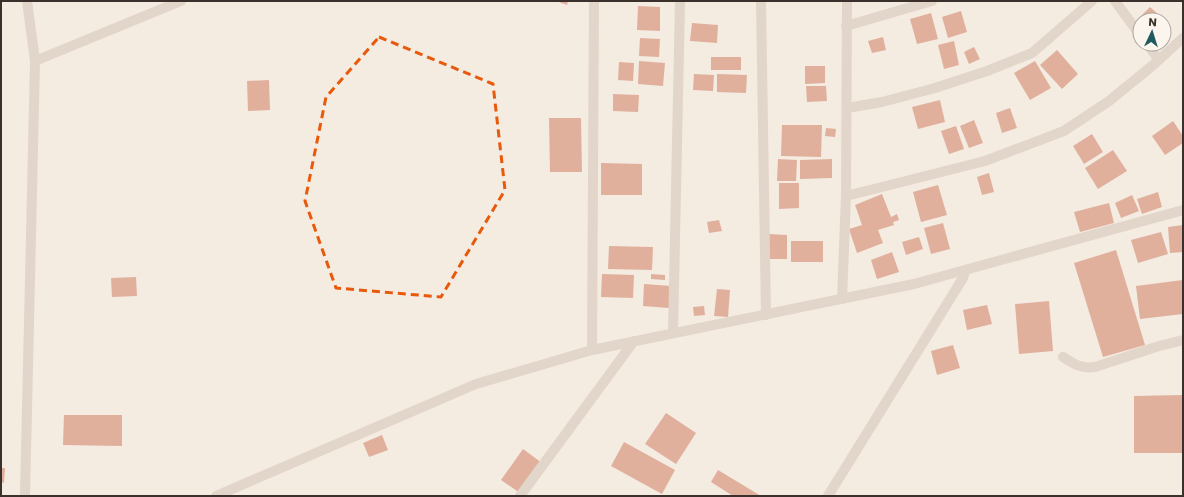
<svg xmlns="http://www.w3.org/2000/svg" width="1184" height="497" viewBox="0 0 1184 497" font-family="Poppins,sans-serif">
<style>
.building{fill:#c8694b}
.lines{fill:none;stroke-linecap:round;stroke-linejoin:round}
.minor{stroke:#cdbbac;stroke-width:10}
.marked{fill:none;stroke:#e8590c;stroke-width:3;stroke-dasharray:8 5;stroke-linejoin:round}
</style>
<rect width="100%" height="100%" fill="#f4ebe1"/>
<g class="building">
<polygon points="556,1 568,1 567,5"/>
<polygon points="638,6 660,7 660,31 637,30"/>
<polygon points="1150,7 1168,23 1164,27 1164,20 1140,20 1140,23 1137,20"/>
<polygon points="961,11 967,32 948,38 942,17"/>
<polygon points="931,13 938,39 917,44 910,19"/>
<polygon points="692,23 718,25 717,43 690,41"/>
<polygon points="883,37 886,50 872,53 868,41"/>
<polygon points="640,38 660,39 659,57 639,56"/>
<polygon points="954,41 959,65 944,69 938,45"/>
<polygon points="974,47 980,59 969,64 964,52"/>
<polygon points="1057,50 1078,74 1062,89 1040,65"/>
<rect x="711" y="57" width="30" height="13"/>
<polygon points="639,61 665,63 663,86 638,84"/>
<polygon points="1035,61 1051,88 1030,100 1014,73"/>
<polygon points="619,62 634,63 633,81 618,80"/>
<polygon points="805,66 825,66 825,83 805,84"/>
<polygon points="694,74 714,75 713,91 693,90"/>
<polygon points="717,74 747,75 746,93 717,92"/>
<polygon points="269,80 270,110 248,111 247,81"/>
<polygon points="806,86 826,86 827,101 807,102"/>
<polygon points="613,94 639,95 638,112 613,111"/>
<polygon points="940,100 945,122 918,129 912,107"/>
<polygon points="1010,108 1017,128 1002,133 996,113"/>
<polygon points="549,118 581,118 582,172 550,172"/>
<polygon points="974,120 983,143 969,148 960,126"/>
<polygon points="1173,121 1183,136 1183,143 1165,155 1152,136"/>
<polygon points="782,125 822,125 821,157 781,156"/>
<polygon points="956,126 964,149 949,154 941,131"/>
<polygon points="826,128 836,129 835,137 825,136"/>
<polygon points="1092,134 1103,152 1084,164 1073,146"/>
<polygon points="1113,150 1127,171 1098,189 1085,168"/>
<polygon points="778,159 797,160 796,181 777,181"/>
<polygon points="832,159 832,178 800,179 800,160"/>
<polygon points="601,163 642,164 642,195 601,195"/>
<polygon points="989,173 994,192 982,195 977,177"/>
<polygon points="779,183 799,183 799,208 779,209"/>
<polygon points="938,185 947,215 921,222 913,192"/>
<polygon points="1158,192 1162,207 1142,214 1137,199"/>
<polygon points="882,194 891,217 897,214 899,220 893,222 894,225 878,230 883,243 857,253 849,229 862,225 855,205"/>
<polygon points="1132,195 1139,211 1121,218 1115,203"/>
<polygon points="1109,203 1114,223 1080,232 1074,212"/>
<polygon points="719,220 722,231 709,233 707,222"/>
<polygon points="943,223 950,249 931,254 924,228"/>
<polygon points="1183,225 1183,252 1170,253 1168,227"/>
<polygon points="1161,232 1168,254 1138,263 1131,240"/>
<polygon points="769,234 787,235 787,259 769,259"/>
<polygon points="919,237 923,249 906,255 902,242"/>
<rect x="791" y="241" width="32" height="21"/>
<polygon points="609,246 653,247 652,270 608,269"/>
<polygon points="1116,250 1145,345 1103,357 1074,263"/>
<polygon points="892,252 899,272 877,279 871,260"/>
<polygon points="602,274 634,275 633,298 601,297"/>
<polygon points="651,274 665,275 665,280 651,279"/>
<polygon points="136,277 137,296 112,297 111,278"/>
<polygon points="1183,280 1183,314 1140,319 1136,286"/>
<polygon points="644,284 671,286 669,308 643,306"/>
<polygon points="717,289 730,290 728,317 714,316"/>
<polygon points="1049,301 1053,351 1019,354 1015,304"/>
<polygon points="987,305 992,324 967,330 963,310"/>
<polygon points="704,306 705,315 694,316 693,307"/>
<polygon points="953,345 960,368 937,375 931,351"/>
<polygon points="1183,395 1183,453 1134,453 1134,396"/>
<polygon points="666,413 696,433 676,464 645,444"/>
<polygon points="64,415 122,415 122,446 63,445"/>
<polygon points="382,435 388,450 369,457 363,443"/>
<polygon points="624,442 675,470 662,494 611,466"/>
<polygon points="523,449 542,463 520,493 501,480"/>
<polygon points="1,468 5,468 4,483 1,482"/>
<polygon points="718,470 761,496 733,496 711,482"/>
</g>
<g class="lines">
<g class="minor">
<polyline points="761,1 766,315"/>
<polyline points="1115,1 1140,35"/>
<polyline points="846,26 932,1"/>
<polyline points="1147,44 1159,60"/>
<polyline points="35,61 181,1"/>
<polyline points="847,108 882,102 935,88 987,71 1032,53 1092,1"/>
<polyline points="846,196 985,161 1064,131 1109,101 1152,66 1183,38"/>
<polyline points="842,299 846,196 847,1"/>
<polyline points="673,333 680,1"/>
<polyline points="592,350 594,1"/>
<path d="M 1063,357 C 1074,364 1081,369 1095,367 L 1159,346 L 1183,340"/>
<polyline points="25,496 35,61 27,1"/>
<polyline points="216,496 476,384 592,350 914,284 1183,210"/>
<polyline points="520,496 634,341"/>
<polyline points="828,496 963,278 965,270"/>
</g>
</g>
<path d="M0 0H1184V497H0ZM 379,37 L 493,84 L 505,190 L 441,297 L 336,288 L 305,201 L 326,97 Z" fill="#f4ebe1" fill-opacity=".55" fill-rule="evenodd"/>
<path class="marked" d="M 379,37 L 493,84 L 505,190 L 441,297 L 336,288 L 305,201 L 326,97 Z"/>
<rect width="1184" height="497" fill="none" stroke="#3b302b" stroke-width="4"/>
<g transform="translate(1152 32) rotate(4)"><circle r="19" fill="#fbf5ee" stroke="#aea6a0"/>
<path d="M0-3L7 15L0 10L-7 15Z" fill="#1f5a5e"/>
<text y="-6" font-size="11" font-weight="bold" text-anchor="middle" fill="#3b302b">N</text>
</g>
</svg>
